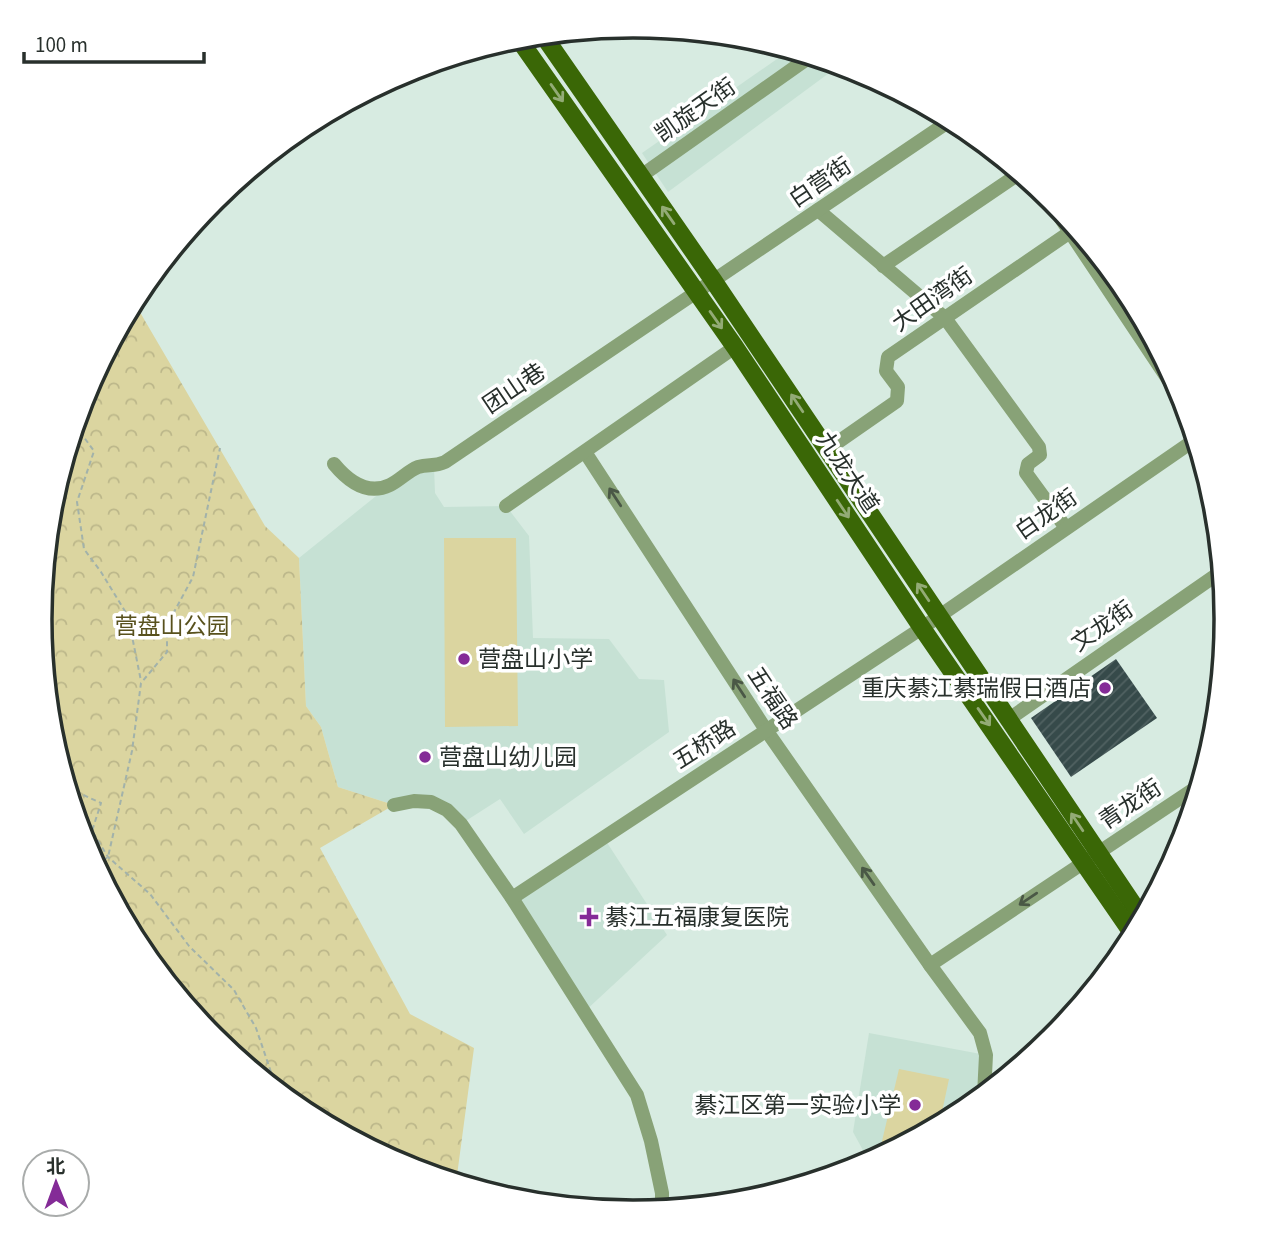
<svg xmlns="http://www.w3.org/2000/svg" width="1267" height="1239" viewBox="0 0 1267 1239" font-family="'Source Sans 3','Noto Sans SC',sans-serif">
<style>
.built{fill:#c6e1d4}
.park{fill:url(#park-crowns)}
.pitch{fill:#dbd5a0}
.building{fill:url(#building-hatch)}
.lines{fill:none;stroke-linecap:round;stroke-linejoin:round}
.path{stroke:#a2b2aa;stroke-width:2;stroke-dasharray:5 3.5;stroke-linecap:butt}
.street{stroke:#88a277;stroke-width:14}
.primary{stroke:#3a6706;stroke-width:18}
.oneway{stroke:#93ab76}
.oneway2{stroke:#4a5846}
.poi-dot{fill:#842b97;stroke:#fff;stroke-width:2.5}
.labels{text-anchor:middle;stroke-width:7;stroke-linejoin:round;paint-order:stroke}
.street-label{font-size:23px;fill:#28302c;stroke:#fff}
.park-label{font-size:23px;fill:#58511d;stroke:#fff}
.poi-label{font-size:23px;fill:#28302c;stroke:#fff;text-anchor:start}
.rim{fill:none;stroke:#28302c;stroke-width:3.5}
</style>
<defs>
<pattern id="park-crowns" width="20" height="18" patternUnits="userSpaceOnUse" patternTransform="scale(1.75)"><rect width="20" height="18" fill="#dbd5a0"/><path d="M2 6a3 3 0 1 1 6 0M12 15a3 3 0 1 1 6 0" fill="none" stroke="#bcb78a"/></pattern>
<pattern id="building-hatch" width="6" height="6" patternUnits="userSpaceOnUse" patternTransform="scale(1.75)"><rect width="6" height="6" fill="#364a4a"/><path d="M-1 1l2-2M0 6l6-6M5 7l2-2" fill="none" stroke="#516262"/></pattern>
</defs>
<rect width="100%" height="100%" fill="#d7ebe1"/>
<g class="built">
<polygon points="790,50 840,65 668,192 642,153"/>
<polygon points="434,467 435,493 444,507 506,506 529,536 533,638 609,639 639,679 664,680 669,732 524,834 500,799 461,824 447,810 394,805 338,787 321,727 306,706 299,558 391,484"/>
<polygon points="604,838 667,935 584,1012 512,898"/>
<polygon points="869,1033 986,1055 982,1097 963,1113 870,1163 853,1132"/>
</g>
<polygon class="park" points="134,302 265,526 299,558 306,706 321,727 338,787 394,805 320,848 410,1014 474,1048 456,1183 406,1167 304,1113 214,1039 140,949 85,846 52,735 40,619 52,503 86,392"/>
<g class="pitch">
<polygon points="444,538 516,538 518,726 445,727"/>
<polygon points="899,1069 949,1079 939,1126 878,1158"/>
</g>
<polygon class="building" points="1116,659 1157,718 1071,777 1031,718"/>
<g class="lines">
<g class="path">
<polyline points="75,425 94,451 77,502 84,549 101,572 128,616 141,681"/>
<polyline points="68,788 101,803 92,831 108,857 150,894 189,946 234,990 256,1028 273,1078 272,1087"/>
<polyline points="96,865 108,857 132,751 141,683 167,652 167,625 193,577 220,448"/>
</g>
<g class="street">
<polyline points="641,176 811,56"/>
<polyline points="1044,193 1186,406"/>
<polyline points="818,210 945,318 1039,447 1040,455 1028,464 1026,473 1066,528"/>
<polyline points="883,266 1020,173"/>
<polyline points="828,449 897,401 898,387 886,371 888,357 1076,228"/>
<polyline points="585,452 766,730 930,965 1200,785"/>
<path d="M 334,464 C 348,481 367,496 390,485 C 400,480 408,471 418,467 C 429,464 434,467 445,462 L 951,120"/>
<polyline points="506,506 735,347"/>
<polyline points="1009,719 1222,571"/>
<polyline points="394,805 414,801 431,802 447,810 461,824 512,898 637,1095 651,1141 662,1193 662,1210"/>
<polyline points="512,898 922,628 1196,439"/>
<polyline points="930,965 980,1033 986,1055 984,1095"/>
</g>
<g class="primary">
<polyline points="543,35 713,280 1143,919"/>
<polyline points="518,38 735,347 922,628 1134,936"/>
</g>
</g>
<defs><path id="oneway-shaft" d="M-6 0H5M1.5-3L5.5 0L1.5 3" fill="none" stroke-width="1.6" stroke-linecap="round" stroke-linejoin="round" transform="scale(1.75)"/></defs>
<g class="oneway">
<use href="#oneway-shaft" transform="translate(557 93) rotate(55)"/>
<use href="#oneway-shaft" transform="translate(668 215) rotate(-125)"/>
<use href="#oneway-shaft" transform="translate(716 320) rotate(55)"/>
<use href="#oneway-shaft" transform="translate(797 403) rotate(-124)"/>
<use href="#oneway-shaft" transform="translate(843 509) rotate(56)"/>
<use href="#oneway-shaft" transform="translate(923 592) rotate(-124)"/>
<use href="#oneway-shaft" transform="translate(984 717) rotate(55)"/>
<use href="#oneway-shaft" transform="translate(1077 822) rotate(-124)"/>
</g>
<g class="oneway2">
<use href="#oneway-shaft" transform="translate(615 497) rotate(-123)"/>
<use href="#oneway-shaft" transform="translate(739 688) rotate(-123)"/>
<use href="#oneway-shaft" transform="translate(868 876) rotate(-125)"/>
<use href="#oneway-shaft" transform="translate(1028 899) rotate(146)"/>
</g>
<g class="poi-dot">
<circle cx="464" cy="659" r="7"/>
<circle cx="1105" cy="688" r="7"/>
<circle cx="425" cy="757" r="7"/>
<path d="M585.5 906.5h7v7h7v7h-7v7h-7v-7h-7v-7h7z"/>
<circle cx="915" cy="1105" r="7"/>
</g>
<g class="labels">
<g class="street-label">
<text transform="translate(695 110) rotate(-35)" y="8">凯旋天街</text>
<text transform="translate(820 182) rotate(-34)" y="8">白营街</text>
<text transform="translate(932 299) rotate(-35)" y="8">大田湾街</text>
<text transform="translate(514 388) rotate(-34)" y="8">团山巷</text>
<text transform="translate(848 472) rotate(56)" y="8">九龙大道</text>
<text transform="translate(1046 514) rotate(-35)" y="8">白龙街</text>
<text transform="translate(1102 626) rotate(-35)" y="8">文龙街</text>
<text transform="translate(773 698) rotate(56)" y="8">五福路</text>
<text transform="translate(704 744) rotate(-33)" y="8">五桥路</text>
<text transform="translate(1130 804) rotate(-34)" y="8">青龙街</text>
</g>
<g class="park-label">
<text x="172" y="634">营盘山公园</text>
</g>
<g class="poi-label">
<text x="478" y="667">营盘山小学</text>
<text x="1091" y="696" text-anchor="end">重庆綦江綦瑞假日酒店</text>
<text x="439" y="765">营盘山幼儿园</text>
<text x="605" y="925">綦江五福康复医院</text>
<text x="901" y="1113" text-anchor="end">綦江区第一实验小学</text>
</g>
</g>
<path d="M0 0H1267V1239H0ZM52 619a581 581 0 1 1 1162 0a581 581 0 1 1-1162 0Z" fill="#fff" fill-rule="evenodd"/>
<path class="rim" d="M52 619a581 581 0 1 1 1162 0a581 581 0 1 1-1162 0Z"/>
<g transform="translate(56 1183) rotate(359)"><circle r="33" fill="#ffffff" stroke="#a9acab" stroke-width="2"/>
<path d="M0-5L12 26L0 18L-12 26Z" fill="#842b97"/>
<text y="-10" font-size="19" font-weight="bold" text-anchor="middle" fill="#28302c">北</text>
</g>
<path d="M24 52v10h180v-10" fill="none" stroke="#28302c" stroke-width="3.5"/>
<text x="35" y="52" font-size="21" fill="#28302c" stroke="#ffffff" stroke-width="5" paint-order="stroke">100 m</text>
</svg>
